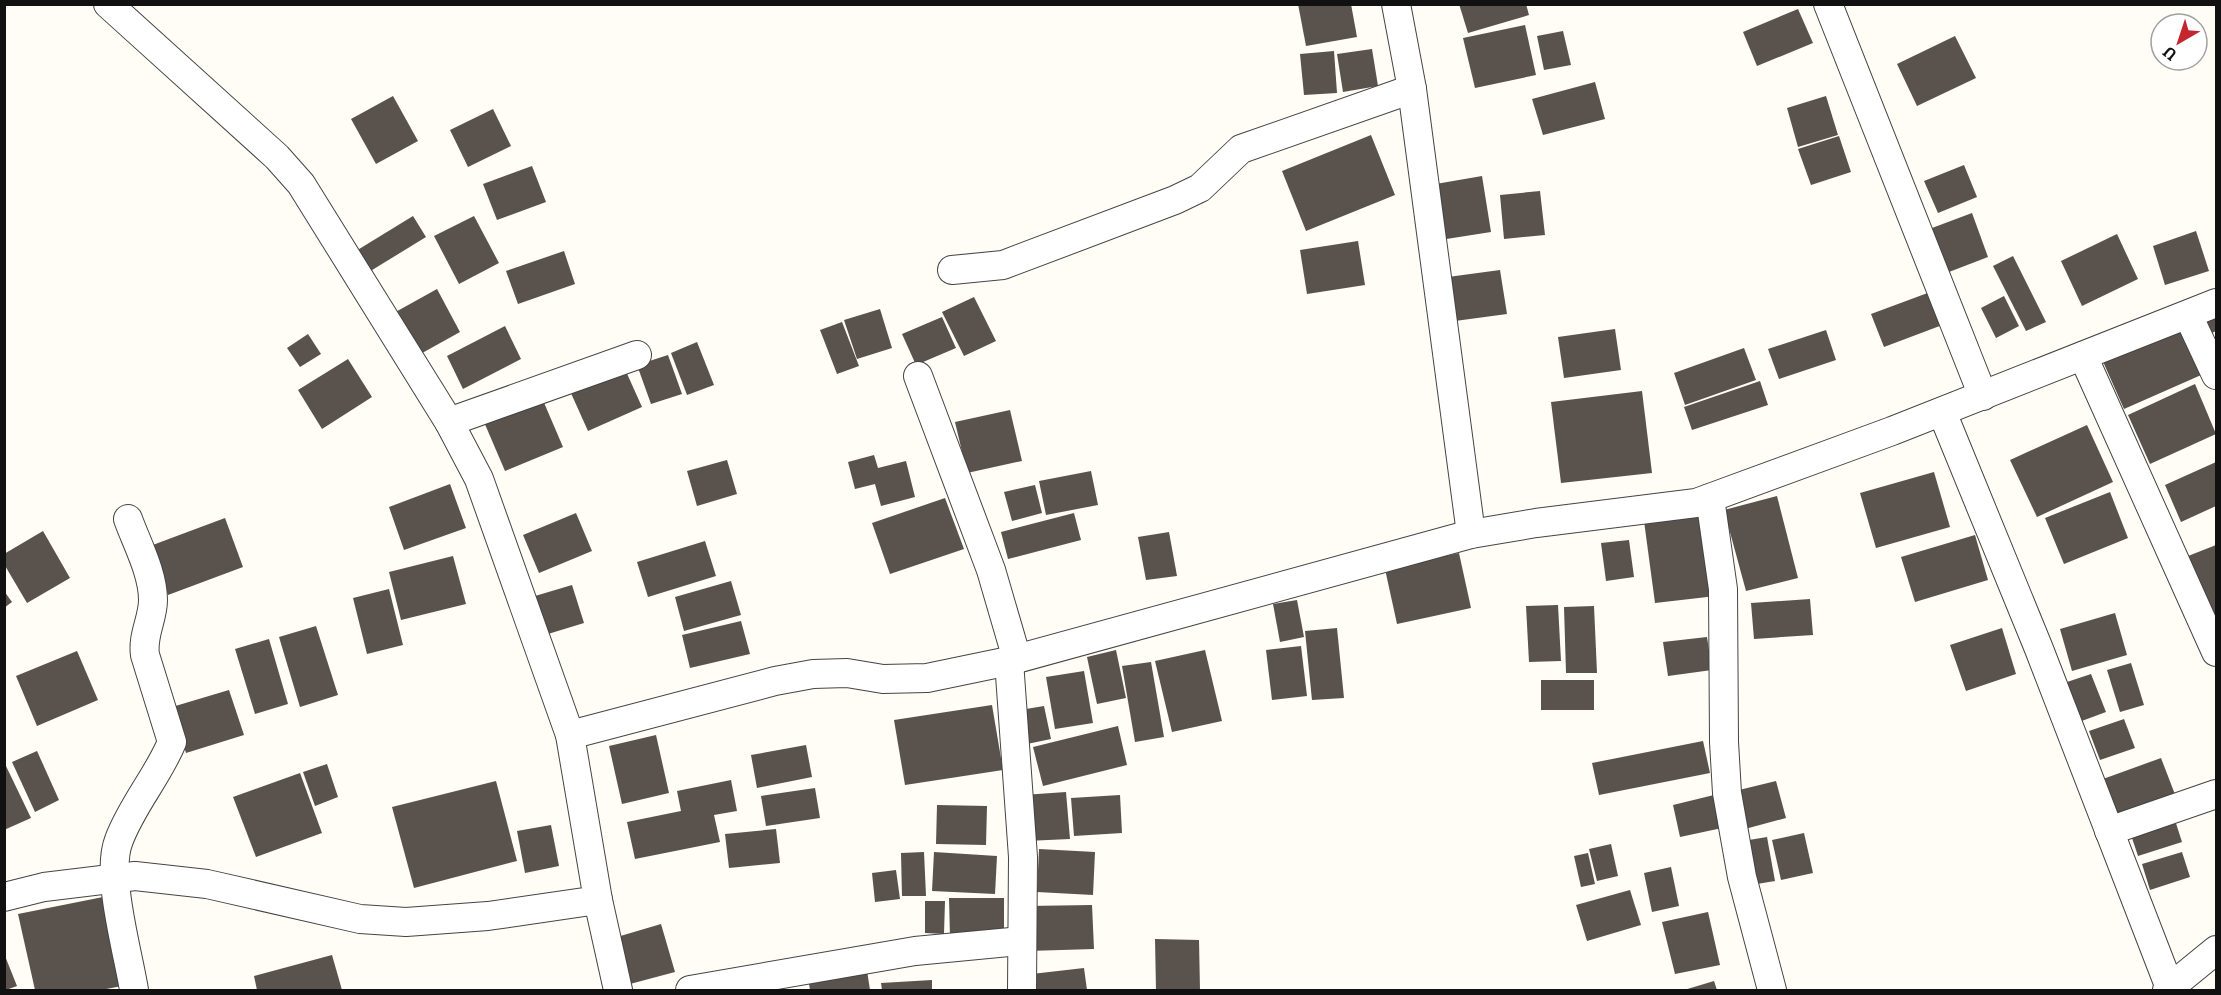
<svg xmlns="http://www.w3.org/2000/svg" width="2221" height="995" viewBox="0 0 2221 995" font-family="Bitter,serif">
<style>
.building{fill:#5a524d}
.lines{fill:none;stroke-linecap:round;stroke-linejoin:round}
.minor-casing{stroke:#444;stroke-width:30}
.minor{stroke:#fff;stroke-width:28}
</style>
<rect width="100%" height="100%" fill="#fffdf5"/>
<g class="building">
<polygon points="1298,4 1351,4 1357,37 1306,46"/>
<polygon points="1459,4 1526,4 1529,15 1468,33"/>
<polygon points="1798,9 1813,43 1757,66 1743,32"/>
<polygon points="1525,25 1536,75 1475,88 1463,38"/>
<polygon points="1563,31 1571,65 1544,70 1537,36"/>
<polygon points="1955,36 1976,78 1917,106 1897,64"/>
<polygon points="1372,49 1378,86 1343,92 1337,54"/>
<polygon points="1334,51 1337,93 1304,95 1300,54"/>
<polygon points="1595,82 1605,119 1543,135 1532,99"/>
<polygon points="393,96 418,141 376,164 351,119"/>
<polygon points="1826,96 1838,135 1798,147 1787,108"/>
<polygon points="493,109 511,146 468,167 450,130"/>
<polygon points="1371,135 1395,195 1306,231 1282,171"/>
<polygon points="1839,136 1851,172 1811,185 1798,149"/>
<polygon points="1964,165 1977,197 1938,213 1924,181"/>
<polygon points="532,166 546,202 497,220 483,184"/>
<polygon points="1482,176 1491,232 1440,240 1430,185"/>
<polygon points="1540,191 1545,235 1504,239 1500,195"/>
<polygon points="1972,213 1988,257 1949,272 1932,228"/>
<polygon points="413,216 426,237 364,275 351,254"/>
<polygon points="474,216 499,263 459,284 434,236"/>
<polygon points="2196,231 2209,271 2165,285 2153,246"/>
<polygon points="2117,234 2138,279 2082,306 2061,261"/>
<polygon points="1358,241 1365,285 1307,294 1300,250"/>
<polygon points="564,251 575,284 518,304 506,271"/>
<polygon points="2013,256 2046,322 2026,331 1993,266"/>
<polygon points="1500,270 1507,314 1455,321 1448,277"/>
<polygon points="437,289 460,332 415,357 392,314"/>
<polygon points="1933,291 1945,324 1884,347 1871,314"/>
<polygon points="2004,296 2019,326 1996,338 1981,308"/>
<polygon points="974,297 996,341 964,356 942,312"/>
<polygon points="880,309 892,348 857,359 844,320"/>
<polygon points="2216,311 2216,331 2202,338 2195,321"/>
<polygon points="942,317 956,348 916,365 902,334"/>
<polygon points="2186,321 2208,372 2124,409 2101,357"/>
<polygon points="842,322 859,366 837,374 820,330"/>
<polygon points="505,326 521,359 463,389 447,356"/>
<polygon points="1615,329 1621,370 1564,378 1558,337"/>
<polygon points="1826,330 1836,360 1779,379 1768,349"/>
<polygon points="308,334 321,354 300,367 287,348"/>
<polygon points="697,342 714,385 687,395 671,353"/>
<polygon points="1744,348 1756,380 1685,405 1674,373"/>
<polygon points="668,355 682,394 651,404 637,365"/>
<polygon points="348,359 372,397 322,429 298,390"/>
<polygon points="624,367 642,407 588,431 570,391"/>
<polygon points="1760,381 1768,405 1692,430 1684,407"/>
<polygon points="2195,384 2216,434 2150,464 2128,415"/>
<polygon points="1642,391 1652,473 1561,483 1551,402"/>
<polygon points="542,398 563,447 505,471 484,422"/>
<polygon points="1010,410 1022,461 967,473 955,422"/>
<polygon points="2087,425 2113,482 2037,517 2010,460"/>
<polygon points="874,455 878,468 906,461 915,497 881,506 875,484 855,489 848,462"/>
<polygon points="727,460 737,494 697,506 687,471"/>
<polygon points="2216,462 2216,506 2181,522 2165,485"/>
<polygon points="1091,471 1098,505 1046,515 1039,481"/>
<polygon points="1934,472 1950,527 1876,548 1860,493"/>
<polygon points="450,484 466,528 404,550 389,507"/>
<polygon points="1035,485 1042,513 1012,521 1004,492"/>
<polygon points="2110,492 2128,538 2064,564 2045,518"/>
<polygon points="1777,496 1798,578 1746,591 1724,510"/>
<polygon points="945,498 964,549 890,574 872,523"/>
<polygon points="576,513 592,551 539,573 523,535"/>
<polygon points="1074,513 1081,540 1008,559 1001,532"/>
<polygon points="1704,513 1716,596 1655,603 1644,521"/>
<polygon points="225,518 243,567 168,595 150,546"/>
<polygon points="43,531 70,578 27,603 4,564 4,554"/>
<polygon points="1169,532 1177,576 1146,580 1138,537"/>
<polygon points="1975,535 1988,580 1915,602 1901,557"/>
<polygon points="1629,540 1634,577 1606,581 1601,543"/>
<polygon points="705,541 716,576 648,597 637,562"/>
<polygon points="2216,545 2216,641 2183,558"/>
<polygon points="1459,553 1471,608 1397,624 1385,569"/>
<polygon points="453,556 466,604 401,620 389,572"/>
<polygon points="731,581 741,615 684,631 675,597"/>
<polygon points="572,585 584,623 548,634 535,596"/>
<polygon points="389,589 403,645 367,654 353,598"/>
<polygon points="4,591 12,602 4,608"/>
<polygon points="1810,599 1813,635 1754,639 1751,603"/>
<polygon points="1297,600 1304,637 1280,642 1273,604"/>
<polygon points="1558,605 1561,661 1529,662 1526,606"/>
<polygon points="1594,606 1597,673 1566,673 1564,607"/>
<polygon points="2115,613 2127,655 2072,671 2060,629"/>
<polygon points="741,621 750,654 690,668 682,635"/>
<polygon points="316,626 338,695 300,707 279,637"/>
<polygon points="1337,628 1344,698 1312,700 1305,631"/>
<polygon points="2002,628 2016,674 1966,691 1950,645"/>
<polygon points="1707,637 1712,670 1668,676 1663,642"/>
<polygon points="269,639 288,704 255,714 235,649"/>
<polygon points="1301,646 1307,696 1272,700 1266,650"/>
<polygon points="1116,650 1126,698 1097,704 1087,657"/>
<polygon points="1205,650 1222,721 1172,732 1155,661"/>
<polygon points="77,651 98,700 37,726 16,676"/>
<polygon points="1151,662 1164,737 1135,742 1122,666"/>
<polygon points="2131,663 2144,705 2120,712 2107,670"/>
<polygon points="1084,671 1093,723 1055,729 1046,677"/>
<polygon points="2091,674 2106,712 2079,722 2064,683"/>
<rect x="1541" y="680" width="53" height="30"/>
<polygon points="229,690 244,735 186,753 172,707"/>
<polygon points="992,705 1003,770 905,785 894,720"/>
<polygon points="1044,706 1051,739 1027,744 1020,710"/>
<polygon points="2124,719 2135,748 2100,760 2089,731"/>
<polygon points="1118,726 1127,765 1043,786 1033,747"/>
<polygon points="656,735 669,793 622,804 609,746"/>
<polygon points="1703,741 1710,773 1599,795 1592,763"/>
<polygon points="806,745 812,777 757,788 751,755"/>
<polygon points="37,751 59,800 35,812 12,762"/>
<polygon points="2161,758 2176,797 2119,819 2103,779"/>
<polygon points="327,764 338,797 315,806 303,772"/>
<polygon points="6,766 31,818 4,830 4,767"/>
<polygon points="300,773 322,833 256,857 233,797"/>
<polygon points="731,780 737,811 714,815 720,842 635,859 627,822 681,811 677,791"/>
<polygon points="496,781 517,861 414,888 392,807"/>
<polygon points="1776,781 1786,818 1745,829 1735,791"/>
<polygon points="815,788 820,818 766,826 761,796"/>
<polygon points="1066,792 1070,839 1026,841 1023,795"/>
<polygon points="1120,795 1122,833 1074,836 1071,798"/>
<polygon points="1714,795 1722,828 1680,837 1673,805"/>
<polygon points="937,805 987,806 986,845 936,844"/>
<polygon points="2173,814 2182,842 2138,856 2129,829"/>
<polygon points="551,825 559,866 525,873 517,831"/>
<polygon points="776,829 780,863 729,868 725,834"/>
<polygon points="1804,833 1813,873 1781,880 1772,840"/>
<polygon points="1767,837 1775,881 1751,885 1743,841"/>
<polygon points="1611,844 1618,876 1597,881 1589,849"/>
<polygon points="1039,849 1095,852 1093,895 1037,892"/>
<polygon points="924,852 926,896 902,896 901,853"/>
<polygon points="934,852 997,856 995,894 932,891"/>
<polygon points="2182,852 2190,877 2150,890 2142,864"/>
<polygon points="1588,853 1595,884 1581,887 1574,856"/>
<polygon points="1671,867 1679,906 1652,912 1644,873"/>
<polygon points="896,870 900,899 875,902 872,873"/>
<polygon points="1630,890 1641,925 1587,941 1576,905"/>
<polygon points="103,897 122,986 101,990 35,990 18,914"/>
<polygon points="949,898 1004,898 1004,937 950,937"/>
<polygon points="925,901 945,901 944,934 925,933"/>
<polygon points="1092,905 1094,949 1028,951 1027,906"/>
<polygon points="1708,912 1720,965 1675,974 1662,922"/>
<polygon points="661,924 675,972 630,984 617,937"/>
<polygon points="1155,939 1199,940 1200,990 1156,990"/>
<polygon points="332,955 342,990 257,990 254,976"/>
<polygon points="5,956 17,986 6,990 4,990"/>
<polygon points="866,964 870,990 810,990 807,972"/>
<polygon points="1084,968 1087,990 1025,990 1023,975"/>
<polygon points="932,980 932,990 882,990 881,983"/>
<polygon points="1714,981 1717,990 1684,990"/>
</g>
<g class="lines">
<g class="minor-casing">
<g id="minor">
<polyline points="1396,4 1412,89 1471,534"/>
<polyline points="1828,4 1983,396"/>
<polyline points="952,270 1003,265 1175,200 1200,188 1241,149 1412,89"/>
<polyline points="2188,315 2216,375"/>
<polyline points="2083,356 2216,652"/>
<polyline points="918,376 991,570 1017,659"/>
<polyline points="1942,412 2039,649 2170,988"/>
<polyline points="449,422 637,355"/>
<polyline points="1710,498 1723,589 1724,742 1727,793 1742,877 1772,990"/>
<path d="M 128,519 C 137,544 153,573 153,600 C 153,619 142,635 145,655 L 172,742 C 158,776 132,805 119,840 C 105,874 128,952 134,990"/>
<polyline points="1009,661 1023,857 1022,990"/>
<polyline points="570,735 775,681 813,674 847,673 883,679 927,678 1009,661 1471,534 1536,523 1696,503 1892,431 2216,303"/>
<polyline points="2109,831 2216,794"/>
<polyline points="4,897 44,887 135,876 207,884 360,919 406,922 488,916 598,900 570,735 479,479 449,422 301,184 277,157 108,4"/>
<polyline points="598,900 618,990"/>
<polyline points="690,990 915,951 1021,941"/>
<polyline points="2167,990 2216,950"/>
</g>
</g>
<use href="#minor" class="minor"/>
</g>
<rect width="2221" height="995" fill="none" stroke="#111111" stroke-width="12"/>
<g transform="translate(2179 42) rotate(219)"><circle r="28" fill="#ffffff" stroke="#a0a0a0" stroke-width="1.5"/>
<path d="M0-4.5L10 22L0 15L-10 22Z" fill="#c4262e"/>
<text y="-9" font-size="16" font-weight="bold" text-anchor="middle" fill="#111111">U</text>
</g>
</svg>
